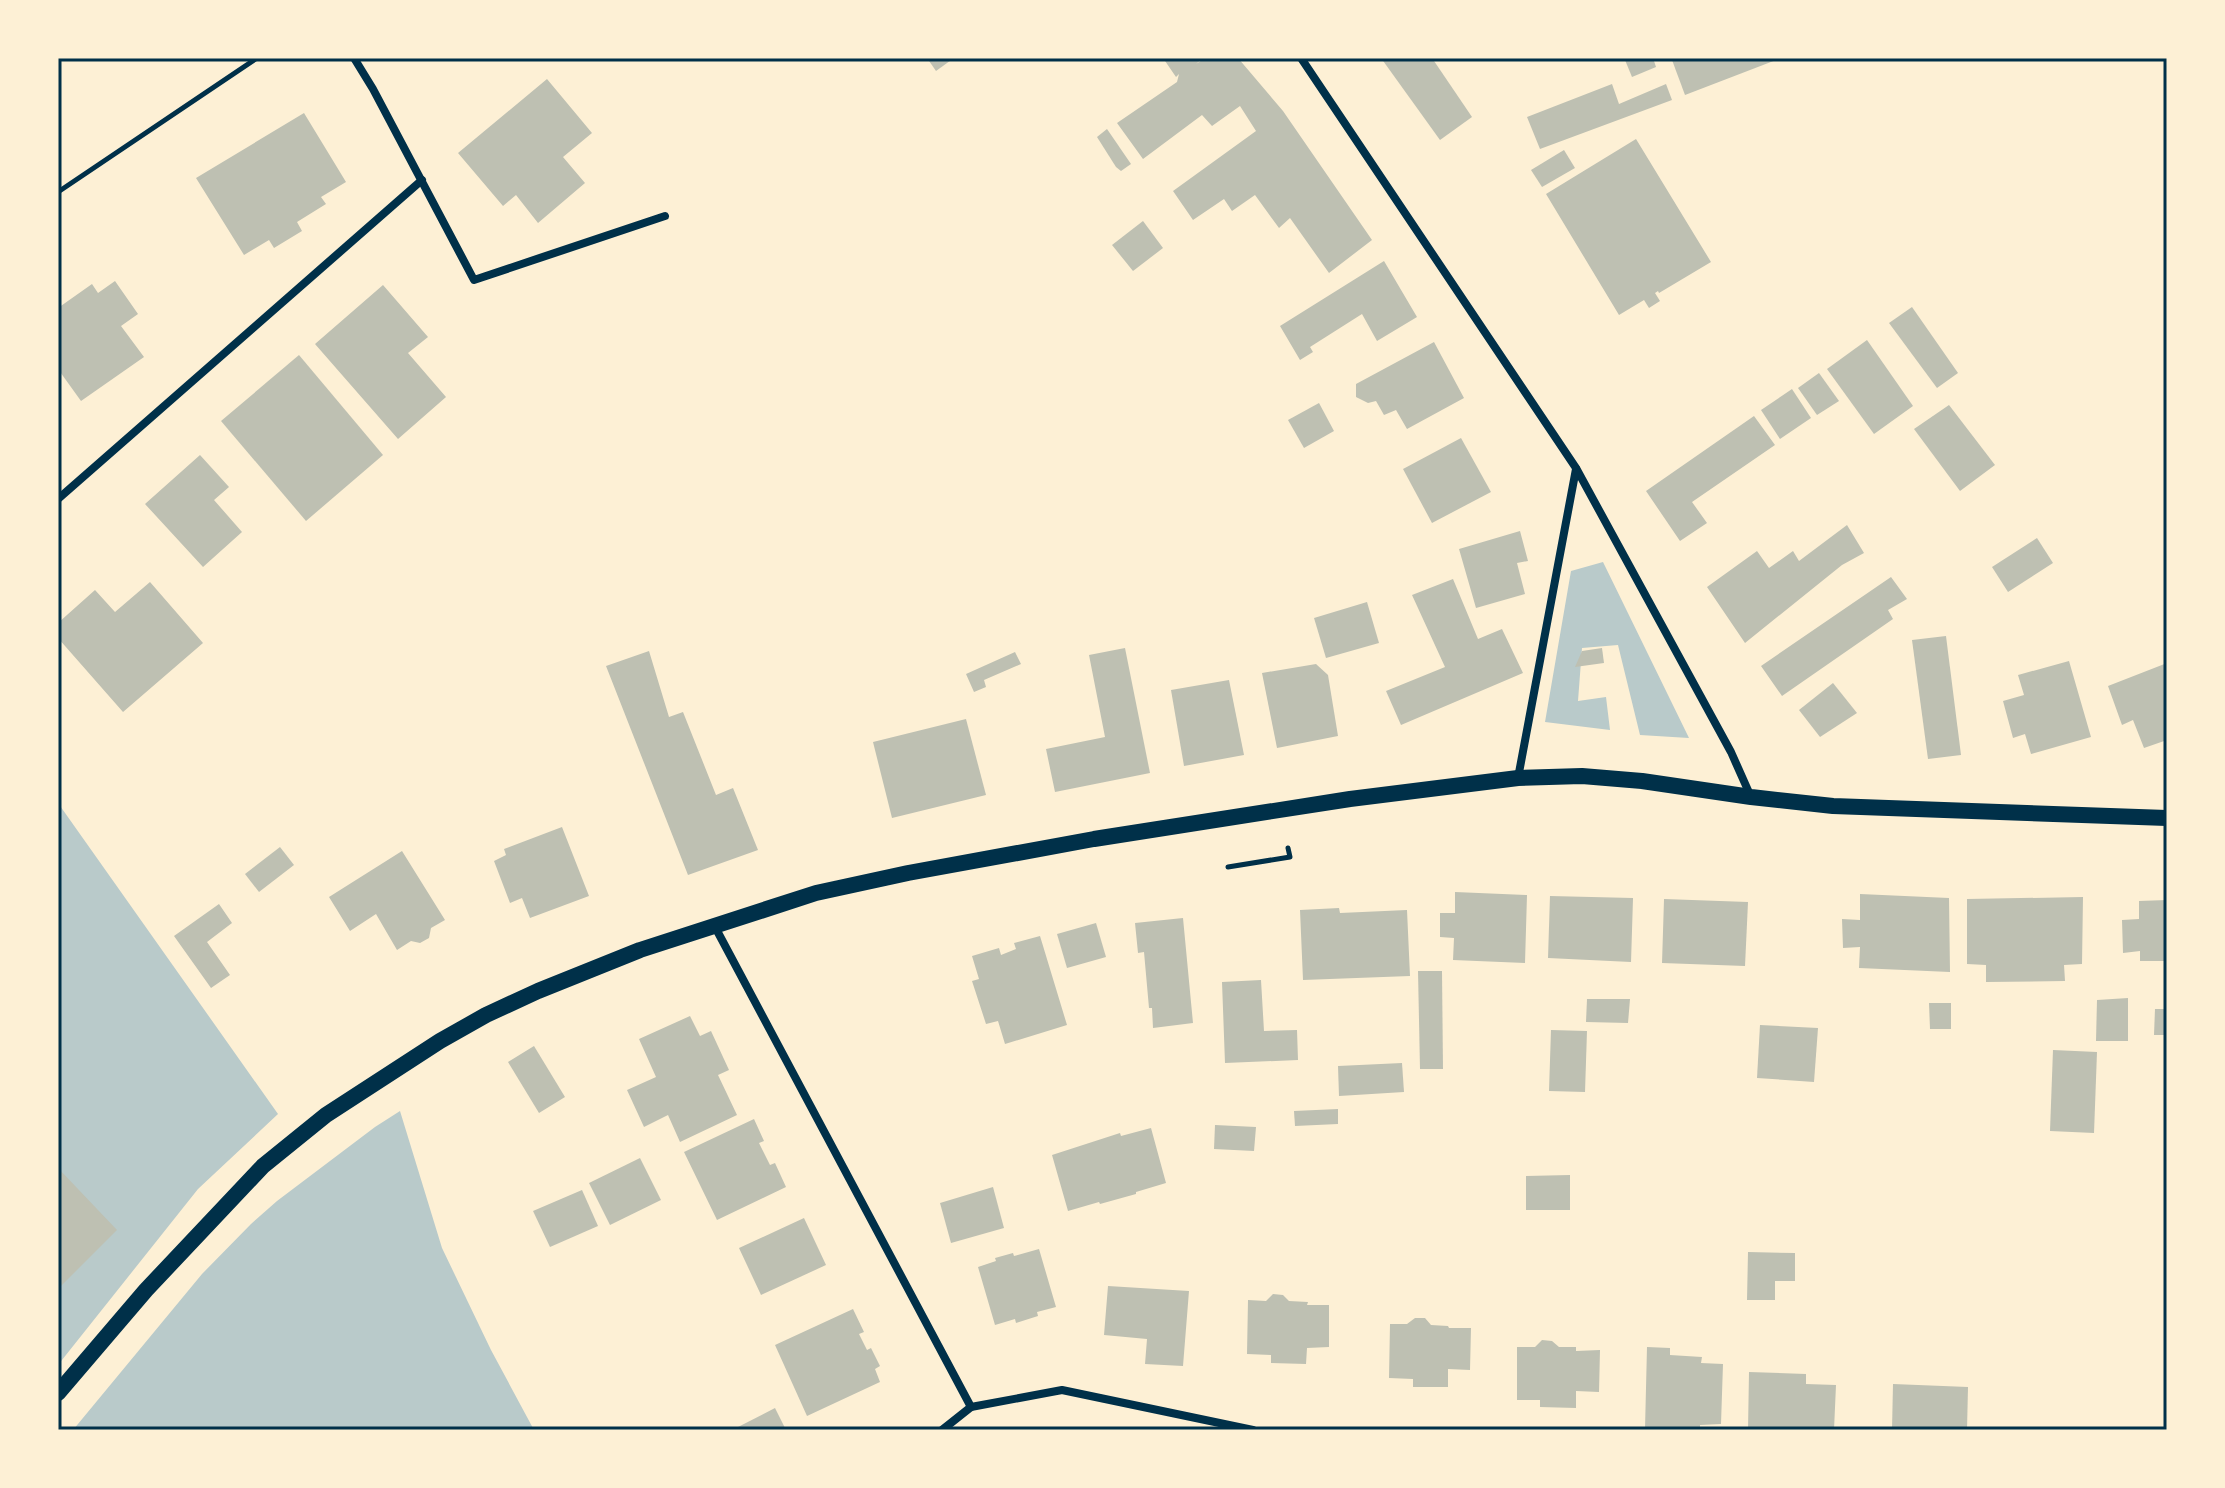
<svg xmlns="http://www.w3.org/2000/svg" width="2225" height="1488" viewBox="0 0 2225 1488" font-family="'Noto Serif',serif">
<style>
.green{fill:#b9caca}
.building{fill:#bec0b2}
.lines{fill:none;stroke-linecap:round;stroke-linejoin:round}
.path{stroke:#003049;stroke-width:5}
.minor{stroke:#003049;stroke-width:8}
.secondary{stroke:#003049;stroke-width:16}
.neatline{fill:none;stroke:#003049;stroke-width:3}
</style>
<rect width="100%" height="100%" fill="#fdf0d5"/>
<g class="green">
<polygon points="1603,562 1689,738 1640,735 1618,645 1582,648 1578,701 1606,697 1610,730 1545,722 1571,571"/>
<polygon points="58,803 278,1114 198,1189 58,1365"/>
<polygon points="400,1111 442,1248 491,1350 534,1430 73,1430 202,1274 251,1224 277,1201 375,1127"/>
</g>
<g class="building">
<polygon points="927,58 954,58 936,71"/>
<polygon points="1163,58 1203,58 1196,64 1205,58 1238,58 1283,111 1372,240 1329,273 1290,218 1279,228 1255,195 1232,211 1224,199 1193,220 1173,191 1256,131 1240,106 1212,126 1202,115 1143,159 1117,123 1177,82 1179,74 1176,77"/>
<polygon points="1381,58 1432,58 1472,117 1440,140"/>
<polygon points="1630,58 1653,58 1656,67 1632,77 1625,60"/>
<polygon points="1678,58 1781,58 1685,95 1672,60"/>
<polygon points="547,79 592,133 563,157 585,183 538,223 516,195 503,206 458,153"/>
<polygon points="1612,84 1619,104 1666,84 1672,100 1540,149 1527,117"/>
<polygon points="304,113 346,182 321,197 326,204 297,222 302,231 274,248 269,240 244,255 196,178"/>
<polygon points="1107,129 1131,164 1121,171 1116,167 1097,137"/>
<polygon points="1636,139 1711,262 1659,293 1658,291 1655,293 1660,301 1649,308 1644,300 1619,315 1546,194"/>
<polygon points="1564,150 1575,168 1542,187 1531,170"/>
<polygon points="1143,221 1163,248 1133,271 1112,245"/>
<polygon points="1384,261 1417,317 1377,341 1362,314 1310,347 1313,352 1300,360 1280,326"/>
<polygon points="115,281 138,314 121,326 144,357 81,401 58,369 58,308 92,284 98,293"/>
<polygon points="383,285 428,337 408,353 446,397 398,439 315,344"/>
<polygon points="1912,307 1958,373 1937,388 1889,323"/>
<polygon points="1867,340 1913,406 1874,434 1827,369"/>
<polygon points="1434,342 1464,398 1407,429 1396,410 1384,415 1376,401 1368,403 1356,397 1356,384"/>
<polygon points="299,355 383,455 306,521 221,421"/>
<polygon points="1819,373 1839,401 1817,415 1798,388"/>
<polygon points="1792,389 1811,418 1780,439 1761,410"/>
<polygon points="1319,403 1334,431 1304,448 1288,420"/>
<polygon points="1949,405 1995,465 1960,491 1914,429"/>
<polygon points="1754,416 1775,445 1692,502 1707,523 1680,541 1646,491"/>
<polygon points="1461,438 1491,492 1432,523 1403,469"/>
<polygon points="200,455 229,487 214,500 242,532 203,567 145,504"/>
<polygon points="1847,525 1864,553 1842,565 1745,643 1707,587 1757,551 1769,568 1793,551 1799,561"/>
<polygon points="1520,531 1528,561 1517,563 1525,594 1476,608 1459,549"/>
<polygon points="2037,538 2053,563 2008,592 1992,567"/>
<polygon points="1891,577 1907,599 1888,610 1893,619 1782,696 1761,666"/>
<polygon points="1453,579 1478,639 1502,629 1523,673 1401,725 1386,691 1445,667 1412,595"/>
<polygon points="150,582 203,643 123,712 58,638 58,623 95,590 115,612"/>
<polygon points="1367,602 1379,643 1326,658 1314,618"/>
<polygon points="1946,636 1961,755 1928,759 1912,640"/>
<polygon points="1125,648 1150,773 1055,792 1046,749 1105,737 1089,655"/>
<polygon points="1602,648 1604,663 1575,667 1582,651"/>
<polygon points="649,651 669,717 683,712 716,795 733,788 758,850 688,875 606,666"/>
<polygon points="1015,652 1021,664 984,680 986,687 974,692 966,674"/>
<polygon points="2069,661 2091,737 2031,754 2025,734 2013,738 2003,701 2024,695 2018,675"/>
<polygon points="2167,663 2167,740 2144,748 2133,720 2122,725 2108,686"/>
<polygon points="1316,664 1328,675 1338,736 1277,748 1262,673"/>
<polygon points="1229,680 1244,755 1184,766 1171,690"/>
<polygon points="1833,683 1857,713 1820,737 1799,710"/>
<polygon points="966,719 986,795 892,818 873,742"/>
<polygon points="562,827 589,896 530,918 522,898 510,903 494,861 506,855 504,849"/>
<polygon points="280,847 294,865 259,892 245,874"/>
<polygon points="402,851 445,920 431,928 429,938 420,943 411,941 397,950 376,914 350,931 329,897"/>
<polygon points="1455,892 1527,895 1525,963 1453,960 1454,938 1440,937 1440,913 1455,913"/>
<polygon points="1860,894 1949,898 1950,972 1859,968 1860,947 1843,948 1842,919 1860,920"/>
<polygon points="1550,896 1633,898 1631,962 1548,958"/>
<polygon points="2083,897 2082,964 2064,965 2065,981 1986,982 1986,965 1967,964 1967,899"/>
<polygon points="1664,899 1748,902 1745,966 1662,963"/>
<polygon points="2167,900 2167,961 2140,961 2140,951 2123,953 2122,920 2139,919 2139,901"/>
<polygon points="219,904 232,923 207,942 230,975 211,988 174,936"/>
<polygon points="1339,908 1340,913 1407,910 1410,976 1303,980 1300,910"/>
<polygon points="1183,918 1193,1023 1153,1028 1152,1008 1149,1008 1144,952 1138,953 1135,923"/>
<polygon points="1096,923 1106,957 1067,968 1057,934"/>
<polygon points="1040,936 1067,1025 1005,1044 998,1021 986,1024 972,981 979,979 972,956 999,948 1001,955 1016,949 1014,943"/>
<polygon points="1418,971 1442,971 1443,1069 1420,1069"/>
<polygon points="1261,980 1264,1031 1297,1030 1298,1060 1225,1063 1222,982"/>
<polygon points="2128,998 2128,1041 2096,1041 2097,1000"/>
<polygon points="1587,999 1630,999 1628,1023 1586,1022"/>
<polygon points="1929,1003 1951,1003 1951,1029 1930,1029"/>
<polygon points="2155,1009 2167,1009 2167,1035 2154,1035"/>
<polygon points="690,1016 700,1036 711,1031 729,1070 718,1075 737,1115 680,1142 668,1115 644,1127 627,1090 656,1077 639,1039"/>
<polygon points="1760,1025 1818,1028 1814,1082 1757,1078"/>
<polygon points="1551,1030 1587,1031 1585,1092 1549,1091"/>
<polygon points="534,1046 565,1097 539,1113 508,1062"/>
<polygon points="2053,1050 2097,1052 2094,1133 2050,1131"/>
<polygon points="1402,1063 1404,1092 1339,1096 1338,1066"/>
<polygon points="1338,1109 1338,1124 1295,1126 1294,1111"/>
<polygon points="754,1119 764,1141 759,1143 770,1165 775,1163 786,1187 717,1220 684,1152"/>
<polygon points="1215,1125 1256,1127 1254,1151 1214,1149"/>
<polygon points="1151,1128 1166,1183 1136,1192 1136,1194 1100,1204 1099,1202 1068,1211 1052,1155 1120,1133 1121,1136"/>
<polygon points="640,1158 661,1200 610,1225 589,1183"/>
<polygon points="58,1168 117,1230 58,1289"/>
<polygon points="1570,1175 1570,1210 1526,1210 1526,1176"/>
<polygon points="993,1187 1004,1228 951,1243 940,1203"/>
<polygon points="582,1190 598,1226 550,1247 533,1211"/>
<polygon points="804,1218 826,1265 761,1295 739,1248"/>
<polygon points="1039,1249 1056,1307 1037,1312 1038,1316 1016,1323 1015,1319 995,1325 978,1267 996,1261 995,1258 1013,1253 1014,1256"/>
<polygon points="1748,1252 1795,1253 1795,1281 1775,1281 1775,1300 1747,1300"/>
<polygon points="1108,1286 1189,1291 1183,1366 1145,1364 1147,1339 1104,1335"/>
<polygon points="1273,1294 1283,1295 1289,1301 1308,1302 1307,1305 1329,1305 1329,1347 1307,1348 1306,1364 1271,1363 1271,1355 1247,1354 1248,1300 1266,1301"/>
<polygon points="853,1309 864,1332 859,1334 867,1350 871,1348 880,1366 875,1369 880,1382 807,1416 775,1345"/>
<polygon points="1415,1318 1425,1318 1431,1325 1448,1326 1449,1328 1471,1328 1470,1370 1448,1369 1448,1387 1413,1387 1413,1379 1389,1378 1390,1324 1407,1324"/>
<polygon points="1542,1340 1552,1341 1559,1347 1576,1347 1576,1351 1600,1350 1599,1392 1576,1391 1576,1408 1540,1407 1540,1400 1517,1400 1517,1347 1535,1347"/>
<polygon points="1647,1347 1670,1348 1670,1355 1702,1357 1701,1363 1723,1364 1721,1424 1700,1425 1700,1430 1645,1429"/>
<polygon points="1749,1372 1806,1374 1806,1384 1836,1385 1834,1430 1748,1430"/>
<polygon points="1893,1384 1968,1387 1967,1430 1892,1430"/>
<polygon points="775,1408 786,1430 739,1430 738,1427"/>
</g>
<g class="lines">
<g class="path">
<polyline points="58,192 257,58"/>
<polyline points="1228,867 1290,857 1288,848"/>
</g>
<g class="minor">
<polyline points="354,58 373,89 474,280 665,216"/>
<polyline points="1301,58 1576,468 1731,752 1751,797"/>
<polyline points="58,499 422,180"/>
<polyline points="1518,778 1576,469"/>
<polyline points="714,925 971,1407 1062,1390 1253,1430"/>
<polyline points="942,1430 971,1407"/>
</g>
<polyline class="secondary" points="58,1393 146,1290 263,1166 326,1115 440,1041 486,1015 538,991 640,950 816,893 908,873 1094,839 1350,799 1518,778 1582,776 1642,781 1751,797 1833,806 2167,818"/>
</g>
<rect width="2225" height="1488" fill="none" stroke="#fdf0d5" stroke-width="120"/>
<rect x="60" y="60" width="2105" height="1368" class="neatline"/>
</svg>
